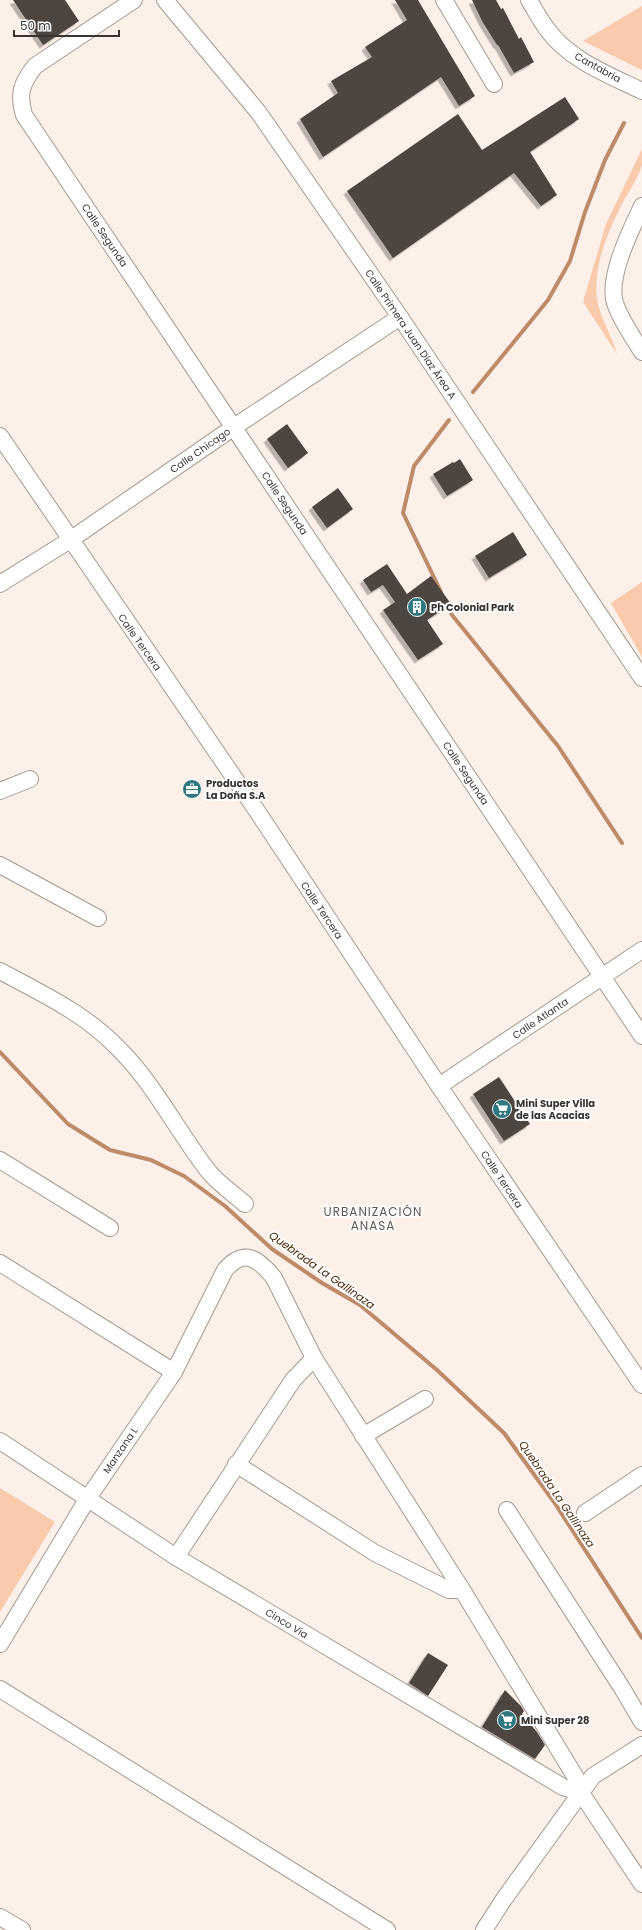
<svg xmlns="http://www.w3.org/2000/svg" width="642" height="1930" viewBox="0 0 642 1930" font-family="Poppins,sans-serif">
<style>
.green{fill:#f9caac}
.lines{fill:none;stroke-linecap:round;stroke-linejoin:round}
.stream{stroke:#bd8b69;stroke-width:4}
.building{fill:#4e453f;filter:url(#shadow)}
.minor-casing{stroke:#a49993;stroke-width:18}
.minor{stroke:#fff;stroke-width:16}
.labels{text-anchor:middle;stroke-width:4;stroke-linejoin:round;paint-order:stroke}
.street-label{font-size:10px;fill:#393432;stroke:#fff}
.poi-label{font-size:10px;font-weight:bold;fill:#393432;stroke:#fff;text-anchor:start}
.water-label{font-size:11px;font-style:italic;fill:#4b290e;stroke:#fff}
.quarter-label{font-size:12px;letter-spacing:1px;fill:#5e554f;stroke:#fff}
</style>
<defs>
<filter id="shadow"><feDropShadow dx="-3.5" dy="3.5" stdDeviation="0" flood-color="#0004"/></filter>
</defs>
<rect width="100%" height="100%" fill="#fcf0e9"/>
<g class="green">
<polygon points="642,6 642,70 583,41"/>
<path d="M 642,149 C 642,154 642,160 642,165 C 639,177 627,194 621,206 C 606,236 590,274 599,308 C 604,324 612,338 617,354 L 583,302 L 606,224 Z"/>
<polygon points="642,582 642,657 611,603"/>
<polygon points="0,1488 55,1522 0,1612"/>
</g>
<g class="lines">
<g class="stream">
<polyline points="473,392 548,300 570,261 585,212 605,160 624,123"/>
<polyline points="441,592 403,513 414,466 449,420"/>
<polyline points="446,601 452,615 558,746 622,843"/>
<polyline points="0,1052 68,1124 110,1150 151,1160 184,1176 225,1206 272,1249 322,1283 360,1305 437,1370 504,1433 554,1502 642,1638"/>
</g>
</g>
<g class="building">
<polygon points="13,0 65,0 79,21 43,45"/>
<polygon points="395,0 418,0 475,96 459,106 441,77 323,157 300,119 338,93 331,81 372,57 365,47 407,20"/>
<polygon points="472,0 496,0 501,9 503,8 519,39 521,37 534,62 514,73 498,45 497,45 482,21"/>
<polygon points="565,97 579,119 530,152 557,195 541,206 514,173 393,258 347,191 458,114 482,150"/>
<polygon points="287,424 308,453 288,468 267,439"/>
<polygon points="460,459 473,480 447,496 433,474 453,462 454,463"/>
<polygon points="338,488 353,509 327,528 312,507"/>
<polygon points="513,532 527,555 489,578 475,556"/>
<polygon points="387,564 407,594 431,576 451,604 427,620 443,644 418,660 383,610 395,602 383,585 371,592 363,580"/>
<polygon points="499,1077 530,1124 504,1141 473,1094"/>
<polygon points="428,1653 448,1665 428,1696 409,1683"/>
<polygon points="505,1690 521,1706 524,1711 522,1714 537,1732 545,1745 535,1759 482,1727"/>
</g>
<g class="lines">
<g class="minor-casing">
<g id="minor">
<path d="M 134,0 L 35,66 C 21,84 18,94 24,115 L 642,1036"/>
<polyline points="165,0 259,113 400,317 642,678"/>
<polyline points="444,0 494,84"/>
<path d="M 529,0 C 535,10 540,20 547,29 C 569,60 609,75 642,91"/>
<path d="M 642,206 C 631,230 607,277 615,303 C 621,321 633,337 642,352"/>
<polyline points="0,436 257,811 439,1086 642,1385"/>
<polyline points="0,584 70,540 234,427 400,317"/>
<polyline points="0,791 30,779"/>
<polyline points="0,865 98,918"/>
<path d="M 0,971 C 41,993 84,1013 117,1047 C 154,1083 177,1131 209,1172 C 219,1184 234,1194 245,1204"/>
<polyline points="439,1086 642,950"/>
<polyline points="0,1160 110,1228"/>
<polyline points="0,1263 174,1372"/>
<polyline points="363,1436 425,1399"/>
<polyline points="0,1441 176,1557 563,1787 581,1793"/>
<polyline points="236,1464 375,1553 449,1590 457,1590 461,1588"/>
<polyline points="507,1510 622,1688 642,1722"/>
<polyline points="585,1513 642,1475"/>
<polyline points="176,1557 293,1380 314,1358"/>
<path d="M 0,1644 L 88,1498 L 174,1372 L 225,1270 C 244,1248 258,1258 274,1278 L 314,1358 L 461,1588 L 576,1778 L 581,1793 L 642,1884"/>
<polyline points="0,1689 387,1930"/>
<polyline points="0,1917 22,1930"/>
<polyline points="484,1930 504,1899 593,1776 642,1745"/>
</g>
</g>
<use href="#minor" class="minor"/>
</g>
<defs>
<g id="building-disc" transform="scale(1)"><circle r="9.5" fill="#2e777f" stroke="#fff"/><path d="M-4-6H4V6H1V3H-1V6H-4ZM-2.5-4.3h1.7v1.8h-1.7ZM.8-4.3h1.7v1.8H.8ZM-2.5-1h1.7V.8h-1.7ZM.8-1h1.7V.8H.8Z" fill="#fff"/></g>
<g id="office-disc" transform="scale(1)"><circle r="9.5" fill="#2e777f" stroke="#fff"/><path d="M-6-3h4V-5.5h4V-3h4V5H-6ZM-1-4.5V-3h2v-1.5ZM-6 0V1H6V0Z" fill="#fff"/></g>
<g id="supermarket-disc" transform="scale(1)"><circle r="9.5" fill="#2e777f" stroke="#fff"/><path d="M-6-5.5h2.5l.6 2H6L4.5 2H-2.5L-4.4-4H-6ZM-1.5 3.2a1.3 1.3 0 1 0 .1 0ZM3 3.2a1.3 1.3 0 1 0 .1 0Z" fill="#fff"/></g>
</defs>
<g fill-rule="evenodd">
<use href="#building-disc" x="417" y="607"/>
<use href="#office-disc" x="192" y="789"/>
<use href="#supermarket-disc" x="502" y="1109"/>
<use href="#supermarket-disc" x="507" y="1720"/>
</g>
<g class="labels">
<g class="street-label">
<text transform="translate(598 67) rotate(29)" y="4">Cantabria</text>
<text transform="translate(105 235) rotate(56)" y="4">Calle Segunda</text>
<text transform="translate(411 334) rotate(56)" y="4">Calle Primera Juan Díaz Área A</text>
<text transform="translate(200 450) rotate(-35)" y="4">Calle Chicago</text>
<text transform="translate(285 503) rotate(56)" y="4">Calle Segunda</text>
<text transform="translate(140 642) rotate(55)" y="4">Calle Tercera</text>
<text transform="translate(466 773) rotate(56)" y="4">Calle Segunda</text>
<text transform="translate(322 910) rotate(56)" y="4">Calle Tercera</text>
<text transform="translate(540 1018) rotate(-34)" y="4">Calle Atlanta</text>
<text transform="translate(502 1179) rotate(56)" y="4">Calle Tercera</text>
<text transform="translate(120 1450) rotate(-56)" y="4">Manzana L</text>
<text transform="translate(287 1623) rotate(31)" y="4">Cinco Vía</text>
</g>
<g class="poi-label">
<text x="431" y="611">Ph Colonial Park</text>
<text x="206" y="787">Productos<tspan x="206" dy="12">La Doña S.A</tspan></text>
<text x="516" y="1107">Mini Super Villa<tspan x="516" dy="12">de las Acacias</tspan></text>
<text x="521" y="1724">Mini Super 28</text>
</g>
<g class="water-label">
<text transform="translate(322 1270) rotate(35)" y="4">Quebrada La Gallinaza</text>
<text transform="translate(557 1494) rotate(56)" y="4">Quebrada La Gallinaza</text>
</g>
<g class="quarter-label">
<text x="373" y="1216">URBANIZACIÓN<tspan x="373" dy="14">ANASA</tspan></text>
</g>
</g>
<path d="M14 30v6h105v-6" fill="none" stroke="#393432" stroke-width="2"/>
<text x="20" y="30" font-size="12" fill="#393432" stroke="#ffffff" stroke-width="3" paint-order="stroke">50 m</text>
</svg>
